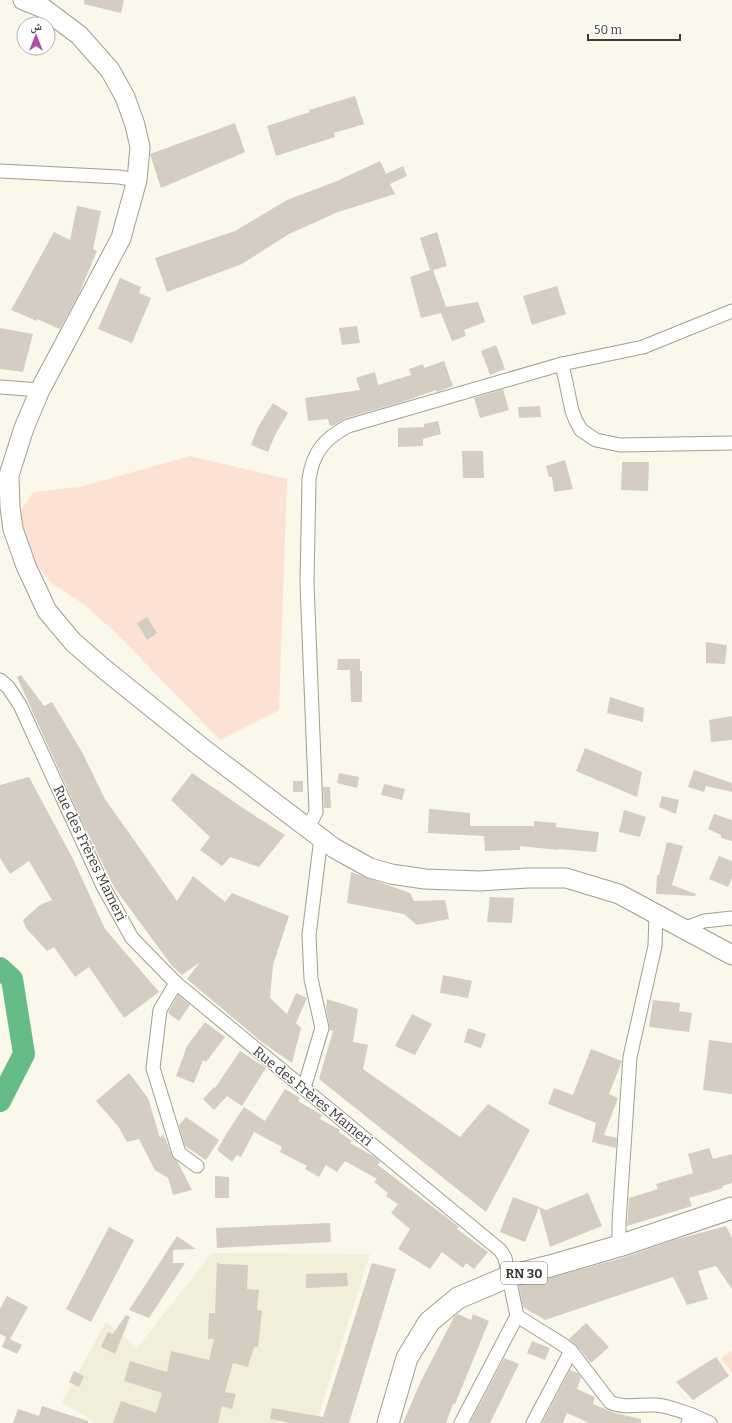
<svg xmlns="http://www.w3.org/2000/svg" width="732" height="1423" viewBox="0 0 732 1423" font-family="Bitter,'Noto Naskh Arabic',serif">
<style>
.built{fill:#f1efda}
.green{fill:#fde1d2}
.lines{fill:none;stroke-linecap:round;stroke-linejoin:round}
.river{stroke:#65bc87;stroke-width:22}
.building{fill:#d5cdc2}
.minor-casing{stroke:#a09f92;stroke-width:15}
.secondary-casing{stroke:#a09f92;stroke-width:21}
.primary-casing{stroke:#a09f92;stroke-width:23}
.minor{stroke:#fff;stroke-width:13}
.secondary{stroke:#fff;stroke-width:19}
.primary{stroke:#fff;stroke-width:21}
.labels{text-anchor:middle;stroke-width:3;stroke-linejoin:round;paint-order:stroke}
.shield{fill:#fff;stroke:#767672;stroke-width:1}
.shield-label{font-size:13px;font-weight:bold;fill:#3c3b36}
.street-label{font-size:14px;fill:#3c3b36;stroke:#fff}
</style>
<rect width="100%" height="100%" fill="#f9f8eb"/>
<polygon class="built" points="212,1253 370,1254 316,1423 92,1423 93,1421 62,1402 106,1322 137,1348"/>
<g class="green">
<polygon points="190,456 287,479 279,710 220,740 116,633 86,606 50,582 27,552 20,512 33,492 80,487"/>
<polygon points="732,1351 732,1373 721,1358"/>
</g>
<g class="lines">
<polyline class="river" points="0,968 12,979 24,1054 0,1101"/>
</g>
<g class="building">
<polygon points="84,0 124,0 121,13 84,4"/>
<polygon points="355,96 364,124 334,133 335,137 276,156 267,126 310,112 309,110"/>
<polygon points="235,123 245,152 161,188 150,154"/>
<polygon points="380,161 386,174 403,166 407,176 390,184 395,194 338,212 289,234 242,264 167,292 155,258 235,231 287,200 337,181"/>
<polygon points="77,206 101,211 93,249 97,251 78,296 60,329 37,319 37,321 11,310 54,232 70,240"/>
<polygon points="437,232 447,266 433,270 446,307 478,302 485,322 464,330 466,336 452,341 441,313 421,318 410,277 430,270 420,238"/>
<polygon points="120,278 141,287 139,293 151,298 132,343 98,329"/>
<polygon points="557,286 566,314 532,325 523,296"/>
<polygon points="357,326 360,343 342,345 339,328"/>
<polygon points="0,328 33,334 23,372 0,369"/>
<polygon points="496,345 505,369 490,375 481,351"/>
<polygon points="444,361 453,386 437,392 436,390 402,402 346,418 334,425 330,426 328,419 308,421 305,398 360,390 356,378 375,372 378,385 411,375 409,369 423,364 424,368"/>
<polygon points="503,389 509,410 480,418 474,398"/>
<polygon points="273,403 288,413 275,435 268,452 251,445 258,427"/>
<polygon points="540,406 541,417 519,418 518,407"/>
<polygon points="438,421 441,434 423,439 423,446 398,447 398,428 424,427 424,424"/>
<polygon points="462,451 483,451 484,478 463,478"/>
<polygon points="565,460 573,489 554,492 552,477 549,477 546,466"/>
<polygon points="622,462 649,462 648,491 621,490"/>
<polygon points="147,617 157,633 147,640 137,623"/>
<polygon points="706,642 727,645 725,664 706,663"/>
<polygon points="338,659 360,659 360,671 362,671 362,702 351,702 350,670 337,670"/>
<polygon points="21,675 44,706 52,702 82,752 105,799 177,901 193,876 225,902 232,893 289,916 273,965 270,998 287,1014 296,993 307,998 296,1023 301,1028 292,1063 263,1043 187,979 200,962 182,975 172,966 114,887 81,819 17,677"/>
<polygon points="610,697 644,708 643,722 607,713"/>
<polygon points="732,716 732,740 711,742 709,720"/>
<polygon points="585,748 642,772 637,797 576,771"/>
<polygon points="694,770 732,783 732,792 706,786 704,792 688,787"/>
<polygon points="192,773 246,810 285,835 259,867 230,857 222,866 200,850 210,837 171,800"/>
<polygon points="339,773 359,777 357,788 337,783"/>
<polygon points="29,777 73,859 105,929 159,992 124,1018 89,967 75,977 54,947 47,951 26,928 23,920 40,905 52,900 29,861 10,874 0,858 0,785"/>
<rect x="293" y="781" width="10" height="11"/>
<polygon points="384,784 405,789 402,800 381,795"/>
<polygon points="323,787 330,787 331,808 324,808"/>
<polygon points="662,796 679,800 676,814 659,807"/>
<polygon points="429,809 470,813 470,826 534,826 534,821 556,823 556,827 599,832 596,852 558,849 558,850 520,846 520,850 485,851 484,836 428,833"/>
<polygon points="624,810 646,817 640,837 619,832"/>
<polygon points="714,814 732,820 732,841 721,838 721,835 708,829"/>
<polygon points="667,842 683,846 672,885 696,894 695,896 656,894 657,875 659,875"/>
<polygon points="719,856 732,861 732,878 728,887 709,879"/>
<polygon points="351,872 410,893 414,901 445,900 449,919 417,925 404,914 347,903"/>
<polygon points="490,897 514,898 512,923 487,922"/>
<polygon points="443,975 472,981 468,998 440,993"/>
<polygon points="178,995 190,1005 179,1021 168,1013"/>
<polygon points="327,999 358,1009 353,1042 368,1045 363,1069 460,1137 488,1104 530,1130 486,1212 319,1079 333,1031 330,1030 326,1008"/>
<polygon points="653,1000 680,1003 679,1011 692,1013 689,1032 649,1027"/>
<polygon points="412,1014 432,1024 415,1055 395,1046"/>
<polygon points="205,1022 225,1037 206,1062 203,1060 194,1083 176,1076 187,1046"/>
<polygon points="468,1028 486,1034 481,1048 464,1042"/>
<polygon points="709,1040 732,1043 732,1094 703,1090"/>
<polygon points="591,1049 622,1061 609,1094 618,1098 604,1135 617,1138 616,1148 592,1142 596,1123 548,1104 554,1088 573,1095"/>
<polygon points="240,1051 266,1068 242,1106 227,1096 214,1110 203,1099 214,1087 215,1088"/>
<polygon points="129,1073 148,1098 160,1138 163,1134 168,1145 172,1156 177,1161 192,1190 173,1195 168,1178 155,1170 139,1139 127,1142 118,1126 96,1101"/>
<polygon points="285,1089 300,1098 298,1101 322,1115 320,1119 340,1130 339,1132 352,1141 350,1143 373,1156 380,1161 378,1165 459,1227 457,1229 488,1252 474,1269 466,1263 463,1268 442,1252 430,1269 398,1249 410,1229 391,1213 398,1204 386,1196 388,1193 374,1182 377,1179 345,1161 337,1172 326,1165 319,1177 305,1169 307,1166 280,1152 282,1147 254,1132 241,1157 237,1155 232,1162 217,1150 230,1128 244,1107 265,1121"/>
<polygon points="186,1117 219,1140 206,1160 185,1146 179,1125"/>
<polygon points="709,1148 713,1159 732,1154 732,1183 722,1186 723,1188 689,1198 692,1206 627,1226 629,1198 658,1189 656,1184 693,1173 688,1154"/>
<polygon points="215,1176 229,1177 229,1198 215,1198"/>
<polygon points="588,1193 602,1226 550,1247 539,1207 546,1210"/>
<polygon points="513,1197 539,1207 525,1242 500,1232"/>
<polygon points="330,1223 331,1242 217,1248 216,1228"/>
<polygon points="726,1226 732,1238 732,1289 716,1266 698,1271 708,1299 687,1305 673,1277 545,1320 523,1307 519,1286 622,1258 674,1240"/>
<polygon points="109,1227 134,1240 91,1322 66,1309"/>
<polygon points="177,1236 196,1249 173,1250 173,1263 185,1263 149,1318 129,1310"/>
<polygon points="217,1262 220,1264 248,1265 247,1289 259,1290 257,1310 262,1311 258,1347 254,1347 248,1367 233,1363 225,1392 236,1394 232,1409 222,1406 218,1423 113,1423 121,1401 156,1413 162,1393 124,1381 130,1361 167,1372 171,1351 209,1360 214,1339 208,1339 209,1313 215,1313"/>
<polygon points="372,1263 396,1269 349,1423 290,1423 270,1419 272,1408 323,1417"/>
<polygon points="347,1273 348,1286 306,1288 306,1274"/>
<polygon points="7,1296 28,1307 10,1339 22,1345 17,1354 2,1347 6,1337 10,1339 0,1334 0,1309"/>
<polygon points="458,1314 471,1320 473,1314 489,1321 455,1404 453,1404 446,1423 403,1423 420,1383 454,1317"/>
<polygon points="126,1315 130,1317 115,1354 101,1347 108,1332 113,1334"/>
<polygon points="586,1323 609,1347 591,1363 577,1346 569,1339"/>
<polygon points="532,1341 550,1348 545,1360 527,1353"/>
<polygon points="716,1357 729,1376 693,1400 676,1382"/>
<polygon points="504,1358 519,1364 490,1423 470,1423"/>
<polygon points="570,1370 578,1373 581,1377 577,1389 595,1397 593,1404 615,1413 641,1419 641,1423 589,1423 567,1413 563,1423 542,1423"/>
<polygon points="74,1371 84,1376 79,1387 69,1382"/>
<polygon points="42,1406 88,1421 88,1423 13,1423 18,1409 39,1416"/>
</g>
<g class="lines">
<g class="minor-casing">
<g id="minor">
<polyline points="0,171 119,177 137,180"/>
<polyline points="562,364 572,411 576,421 581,430 596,440 620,445 732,443"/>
<polyline points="0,387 40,390"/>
<path d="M 0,680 L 8,687 L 20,705 L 103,886 L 132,938 L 176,983 L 500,1250 L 505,1258 L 517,1316 L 562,1344 L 571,1351 L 610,1402 C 624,1409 641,1404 656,1405 C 669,1406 680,1411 692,1415 L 688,1423"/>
<path d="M 308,828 L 316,812 L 307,583 L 309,479 C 313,452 324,439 348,426 L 562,364 L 643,347 L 732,311"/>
<polyline points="683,929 704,921 732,918"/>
<polyline points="176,983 160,1010 153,1068 179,1153 197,1166"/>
<polyline points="304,1088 322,1028 311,979 309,935 321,838"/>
<polyline points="619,1246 619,1222 630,1057 655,946 656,914"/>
<polyline points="692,1415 710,1423"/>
<polyline points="461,1423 517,1316"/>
<polyline points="533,1423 571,1351"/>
</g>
</g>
<g class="secondary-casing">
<polyline id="secondary" points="23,0 43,8 79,35 110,70 125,97 135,125 140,147 137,180 121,238 40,390 24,428 9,475 10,507 13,529 26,566 47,611 73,642 104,669 201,747 334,848 370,868 391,874 425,879 480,881 527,878 566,878 619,894 732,955"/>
</g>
<g class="primary-casing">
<polyline id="primary" points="388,1423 407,1358 429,1322 458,1298 510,1276 550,1266 619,1246 732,1208"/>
</g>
<use href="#minor" class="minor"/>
<use href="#secondary" class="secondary"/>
<use href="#primary" class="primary"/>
</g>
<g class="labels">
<rect class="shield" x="501" y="1262" width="46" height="22" rx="3"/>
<g class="shield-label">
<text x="524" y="1278">RN 30</text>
</g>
<g class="street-label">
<text transform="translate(90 853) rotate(64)" y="5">Rue des Frères Mameri</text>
<text transform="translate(313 1096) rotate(39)" y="5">Rue des Frères Mameri</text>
</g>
</g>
<g transform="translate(36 36)"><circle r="19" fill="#ffffff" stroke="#b1b1af"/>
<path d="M0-3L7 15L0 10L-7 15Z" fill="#b64aaa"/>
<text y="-6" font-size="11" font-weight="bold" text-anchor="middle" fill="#3c3b36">ش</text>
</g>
<path d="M588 34v6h92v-6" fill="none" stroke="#3c3b36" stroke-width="2"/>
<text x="594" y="34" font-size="12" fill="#3c3b36" stroke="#ffffff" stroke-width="3" paint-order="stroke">50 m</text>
</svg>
